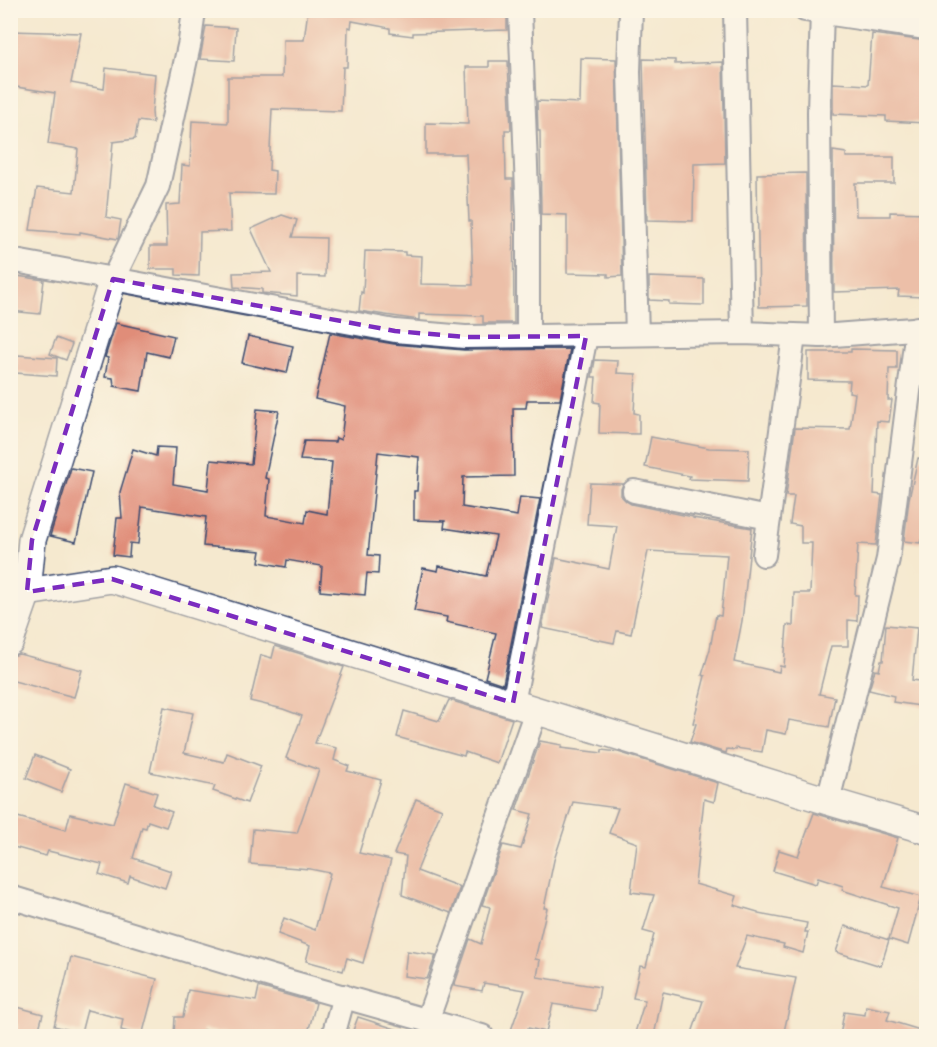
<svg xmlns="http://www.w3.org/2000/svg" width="937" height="1047" viewBox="0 0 937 1047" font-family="'IM FELL English',serif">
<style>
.building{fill:#e08d79}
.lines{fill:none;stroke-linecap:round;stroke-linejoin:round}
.minor-casing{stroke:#3c4b6f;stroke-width:26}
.tertiary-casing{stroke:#3c4b6f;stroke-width:30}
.minor{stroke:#fff;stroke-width:22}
.tertiary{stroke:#fff;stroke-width:27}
.marked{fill:none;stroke:#7b2cbf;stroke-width:4.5;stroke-dasharray:12 8;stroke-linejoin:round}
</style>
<rect width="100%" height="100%" fill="#fcf5e5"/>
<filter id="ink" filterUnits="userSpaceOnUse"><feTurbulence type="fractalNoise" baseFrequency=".0167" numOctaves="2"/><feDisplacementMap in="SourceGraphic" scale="12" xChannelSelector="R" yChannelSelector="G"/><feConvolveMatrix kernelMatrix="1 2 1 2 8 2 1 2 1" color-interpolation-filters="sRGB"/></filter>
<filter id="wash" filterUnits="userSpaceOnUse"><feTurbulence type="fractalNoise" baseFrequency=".008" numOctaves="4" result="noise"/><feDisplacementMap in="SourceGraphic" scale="24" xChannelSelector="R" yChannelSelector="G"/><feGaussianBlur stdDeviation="1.35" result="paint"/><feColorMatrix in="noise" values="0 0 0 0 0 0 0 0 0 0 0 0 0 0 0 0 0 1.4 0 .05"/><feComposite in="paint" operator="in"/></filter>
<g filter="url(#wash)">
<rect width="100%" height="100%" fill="#f5e9cf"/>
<g id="blocks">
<g class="building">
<polygon points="308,10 428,10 447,13 447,10 507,10 507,30 413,33 413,36 390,33 390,28 352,21 351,28 348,27 347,67 343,67 341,111 272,109 269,170 275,171 274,194 229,193 231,231 200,232 199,276 176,275 176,269 150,269 150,246 167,246 166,205 180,204 182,165 190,166 192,121 228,123 228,77 282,77 283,40 304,40"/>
<polygon points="206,26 236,28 234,61 200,59"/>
<polygon points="10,31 81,33 71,83 104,89 106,68 155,74 152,112 153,123 138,121 135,139 113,142 106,217 121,220 118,239 80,232 80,234 30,230 37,188 74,192 78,149 48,144 55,93 10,86"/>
<polygon points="872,34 927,41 926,123 886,121 886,116 833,114 833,83 868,85"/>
<polygon points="581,58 616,59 622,276 608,277 608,274 567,273 567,215 541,214 540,131 538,131 537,101 580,103"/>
<polygon points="643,59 675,60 675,64 723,62 725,163 694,164 693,221 647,220"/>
<polygon points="489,61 508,61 511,130 505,130 506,179 513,179 514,323 483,323 483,316 419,314 419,320 359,311 361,292 363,293 365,251 405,252 405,255 422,256 421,284 473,285 471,221 469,221 466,154 426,154 426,123 468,124 466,67 489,67"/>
<polygon points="833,151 846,153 846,157 894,157 894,183 855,183 856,216 890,216 890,212 927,213 925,297 898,296 899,290 834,292"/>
<polygon points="806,173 807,306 759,307 757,174"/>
<polygon points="282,215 297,220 292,237 326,238 325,277 297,276 297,296 262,293 262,289 234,287 233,273 271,272 251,229"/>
<polygon points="10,275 44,280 40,314 10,311"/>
<polygon points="649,277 704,279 704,305 669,304 669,301 649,300"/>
<polygon points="116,323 174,336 169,357 147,352 141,391 114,386 113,378 105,377 108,358 105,357"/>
<polygon points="330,333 394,344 464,350 570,349 560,400 527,400 526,408 513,408 514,476 463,477 462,507 517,516 520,497 540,499 503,684 485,678 496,633 446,622 447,617 414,611 423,568 438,571 439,566 486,576 496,536 444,528 445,521 414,520 414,491 417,491 419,457 378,452 368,555 379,556 378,574 367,573 365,595 320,591 322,566 287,560 286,567 259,562 261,551 203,546 206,517 142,507 138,544 130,543 129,557 113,555 117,518 122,518 120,492 133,449 156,456 157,447 176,448 173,484 208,490 211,460 251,464 257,409 279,411 265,478 269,479 266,516 305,523 307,510 327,514 332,462 300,460 304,441 335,442 336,438 341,440 345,406 315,399"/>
<polygon points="248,336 293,346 287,373 242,363"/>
<polygon points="56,338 72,344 66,360 50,354"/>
<polygon points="851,349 897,350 897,369 889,369 888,400 892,400 889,422 877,421 874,494 882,495 876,545 858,544 855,595 858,595 857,621 848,620 848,646 831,646 819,694 835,697 829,727 789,720 786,734 766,730 762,752 736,748 736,750 727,749 726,753 690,742 696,724 693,723 705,676 702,675 710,649 716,615 721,616 727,555 648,551 631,634 617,631 614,643 542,628 556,558 609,569 617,526 587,524 590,483 623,484 621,489 621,496 626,501 631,504 693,517 693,518 752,528 742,621 734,662 779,672 780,666 784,667 787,625 793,626 794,593 810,593 812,543 801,543 801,526 790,524 794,496 786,496 795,428 850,429 855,393 849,392 850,381 808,380 808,352 851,352"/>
<polygon points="17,355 57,358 56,376 16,373"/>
<polygon points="595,360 618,361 617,373 636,374 634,413 639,414 639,434 599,433 600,403 594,402 596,377 592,377"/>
<polygon points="651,437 709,448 749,449 748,481 689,479 690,476 645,467"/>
<polygon points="918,458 927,459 927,540 921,540 920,543 904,541 909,499"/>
<polygon points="71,468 92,472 76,542 50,536"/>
<polygon points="886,625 917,628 912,680 927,682 927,707 893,702 894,696 869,690 875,670 879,671 881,661 883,661"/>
<polygon points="275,646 344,667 315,743 337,748 334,760 349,766 347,771 381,780 359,853 391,860 363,963 347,958 343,971 306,961 310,946 278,934 284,918 315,930 330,873 310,869 250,864 253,829 297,833 319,770 286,758 302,716 283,709 250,701 261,655 272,658"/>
<polygon points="19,654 82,670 74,697 10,680 12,656"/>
<polygon points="449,700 512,719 497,763 465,752 464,756 397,737 404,711 439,721"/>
<polygon points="164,707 193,713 184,753 224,762 227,753 261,766 247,803 213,791 215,786 150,772"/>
<polygon points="540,741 562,745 561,748 602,753 602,750 618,752 718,783 714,802 704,799 695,884 737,896 734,905 758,912 758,914 807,923 805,932 808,932 803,953 783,947 784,944 747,936 735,968 796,978 783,1036 691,1036 703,1001 663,992 654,1036 634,1036 645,1000 633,998 640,966 646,967 654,934 643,931 654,895 631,892 637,843 609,833 618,808 573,802 554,860 544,908 547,908 535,959 540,960 537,977 600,987 596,1011 553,1004 546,1032 528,1028 526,1036 509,1036 525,990 484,983 482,991 454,986 470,939 481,944 490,907 482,905 503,845 521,849 532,814 516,810"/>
<polygon points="35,755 70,769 61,792 26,778"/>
<polygon points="126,783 157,793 153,805 172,812 166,827 148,821 146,828 142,827 133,858 171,871 165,888 130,876 128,883 99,874 102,864 48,851 46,856 10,846 10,815 66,830 70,814 113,824"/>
<polygon points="416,799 442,809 417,871 460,887 451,913 402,895 406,856 394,854"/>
<polygon points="814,813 898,838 883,887 921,897 908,945 889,939 898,908 842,890 843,886 818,878 816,884 773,871 779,850 798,856"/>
<polygon points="845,926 889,940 881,966 836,952"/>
<polygon points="407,951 436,955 427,979 404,976"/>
<polygon points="71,957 157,979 142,1036 121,1030 123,1019 87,1010 81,1033 54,1026"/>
<polygon points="259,987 316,1003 307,1036 246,1036 203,1030 203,1036 174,1036 175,1017 183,1017 188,990 256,1001"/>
<polygon points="10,1005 43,1014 37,1036 15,1036 18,1025 10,1023"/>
<polygon points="866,1006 890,1011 887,1020 927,1032 927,1036 840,1036 844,1012 865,1015"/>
<polygon points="358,1017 408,1033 408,1036 351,1036"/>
</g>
</g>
</g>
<g filter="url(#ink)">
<use href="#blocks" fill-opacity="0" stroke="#3c4b6f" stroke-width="1.5"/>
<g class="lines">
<g class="minor-casing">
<g id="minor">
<polyline points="520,10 528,218 528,335"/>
<polyline points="631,10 629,72 637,334"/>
<polyline points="735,10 742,333"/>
<polyline points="805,10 926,28"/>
<polyline points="10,260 395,331 465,337 742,333 821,336 926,328"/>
<polyline points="113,279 158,186 190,41 194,10"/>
<polyline points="821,336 819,112 822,10"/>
<polyline points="634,491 769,518"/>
<polyline points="764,555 794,336"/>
<polyline points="513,703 586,336"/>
<polyline points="828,801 888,559 917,328"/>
<polyline points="10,897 277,978 482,1036"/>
<polyline points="427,1021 536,711"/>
<polyline points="333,1036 344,996"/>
</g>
</g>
<g class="tertiary-casing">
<g id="tertiary">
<polyline points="10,592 27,592 112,579 828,801 926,830"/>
<polyline points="10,641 27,592 32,540 113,279"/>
</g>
</g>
<use href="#minor" class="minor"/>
<use href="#tertiary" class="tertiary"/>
</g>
</g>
<path d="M0 0H937V1047H0ZM 113,279 L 395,331 L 465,337 L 586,336 L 513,703 L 112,579 L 27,592 L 32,540 Z" fill="#f5e9cf" fill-opacity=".55" fill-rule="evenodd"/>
<path class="marked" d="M 113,279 L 395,331 L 465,337 L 586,336 L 513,703 L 112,579 L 27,592 L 32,540 Z"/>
<rect width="937" height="1047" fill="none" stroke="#fcf5e5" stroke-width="36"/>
</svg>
